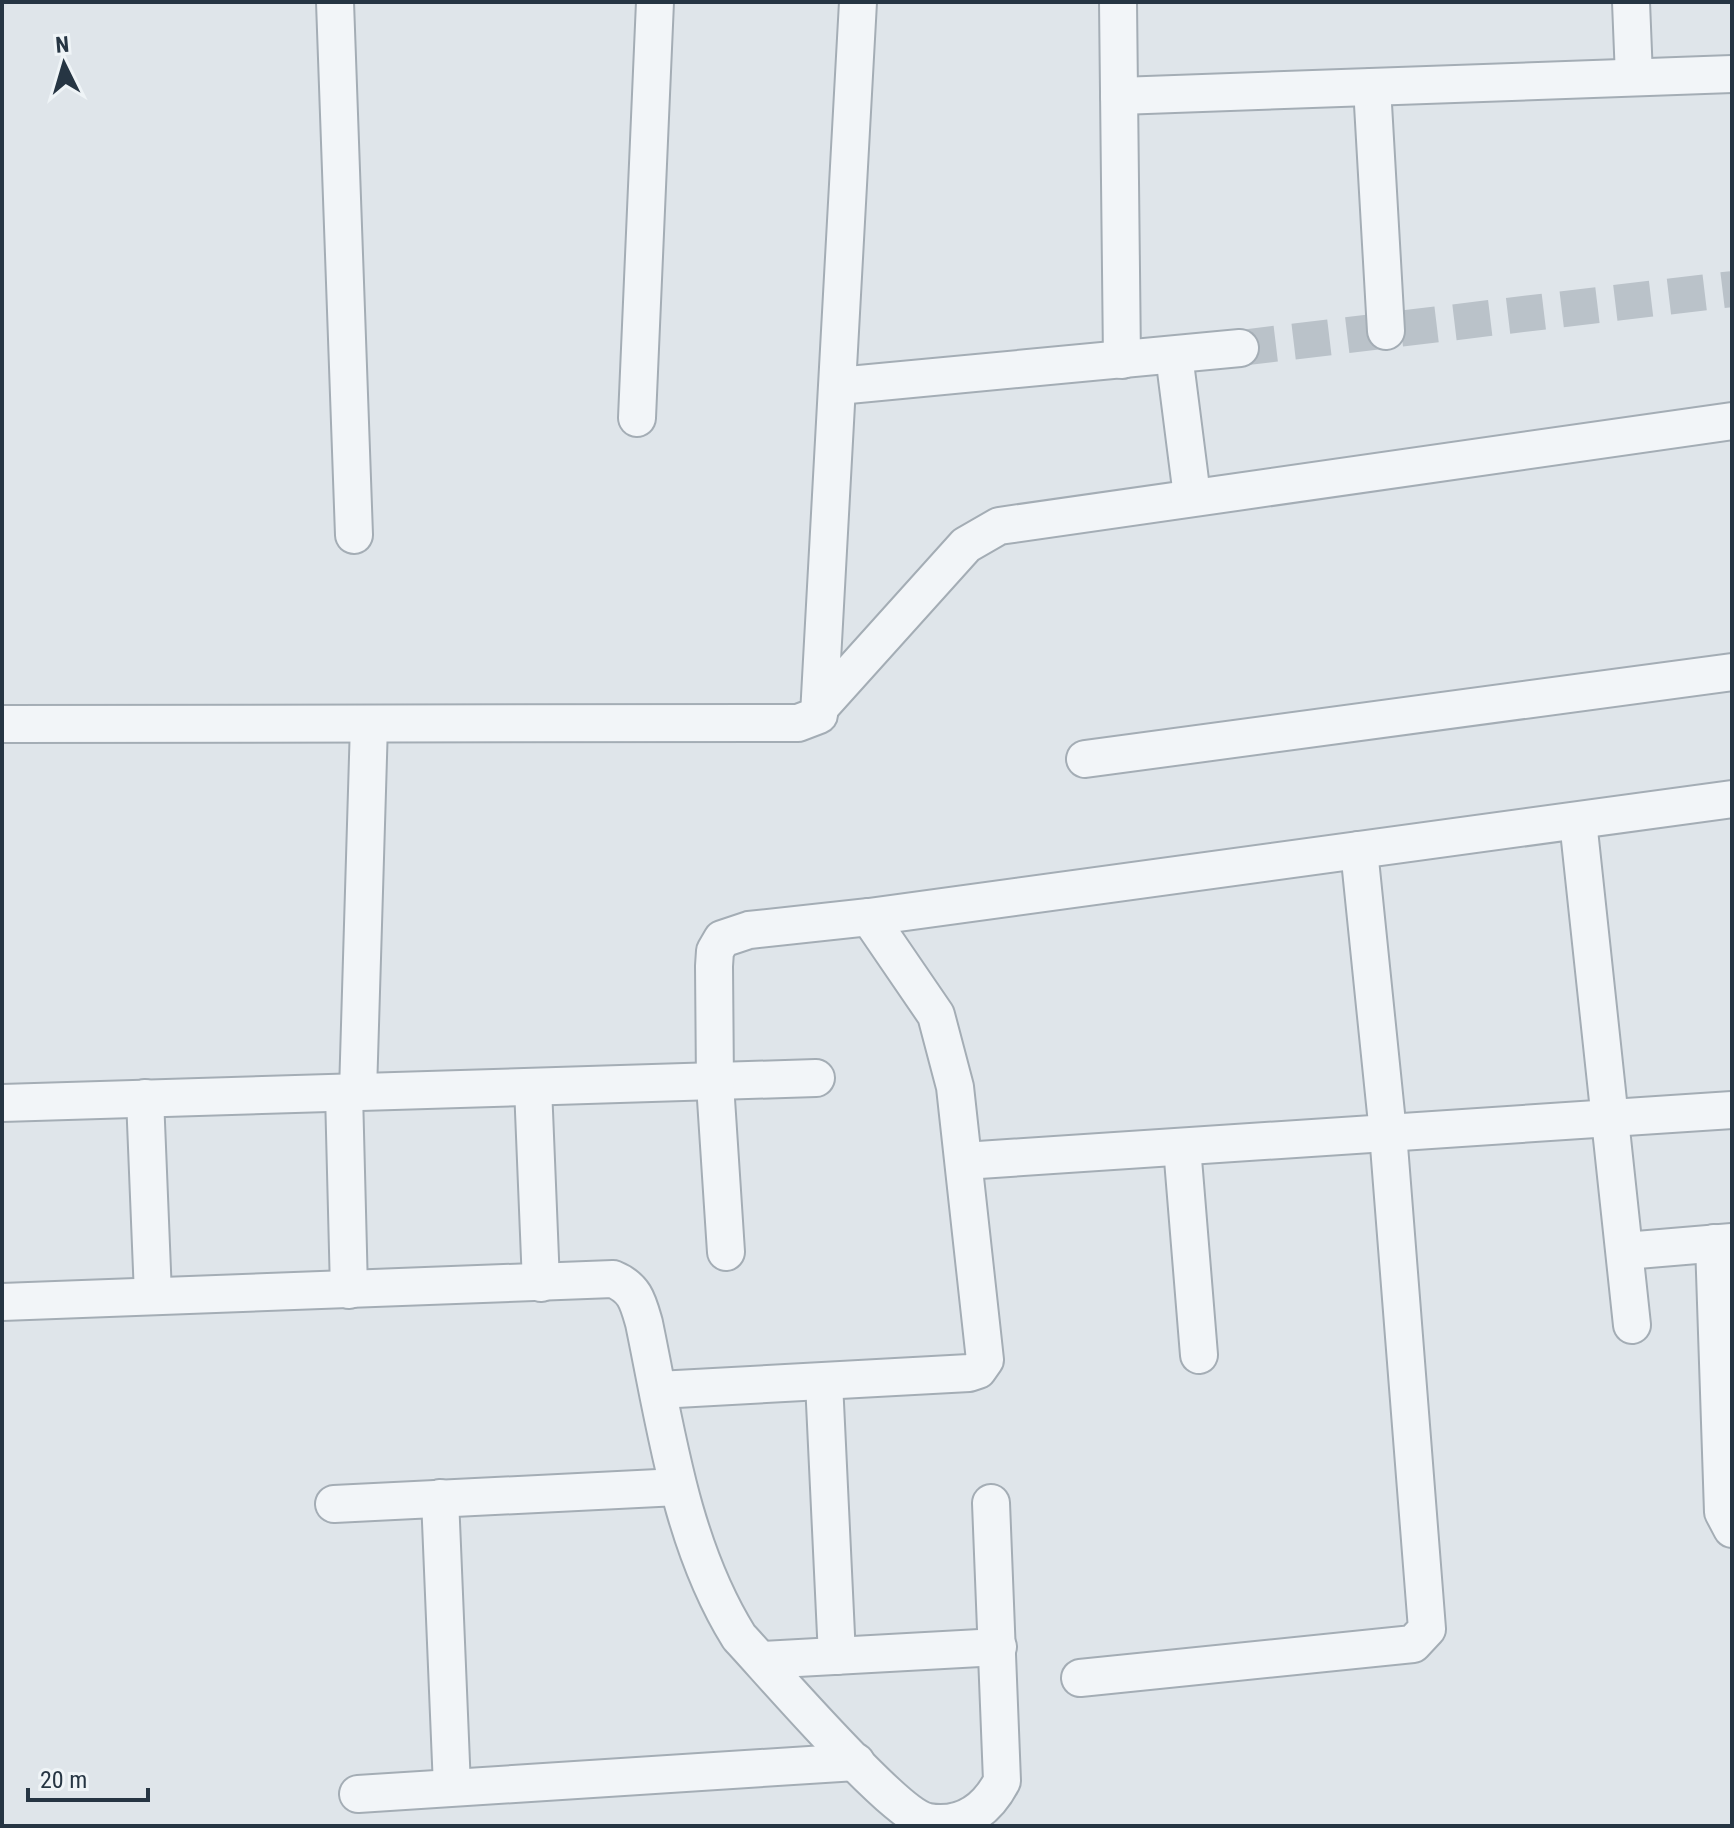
<svg xmlns="http://www.w3.org/2000/svg" width="1734" height="1828" viewBox="0 0 1734 1828" font-family="'Roboto Condensed',sans-serif">
<style>
.lines{fill:none;stroke-linecap:round;stroke-linejoin:round}
.street-tunnel{stroke:#bac2c9;stroke-width:36;stroke-dasharray:36 18;stroke-linecap:butt}
.street-casing{stroke:#a4adb5;stroke-width:40}
.street{stroke:#f2f5f8;stroke-width:36}
</style>
<rect width="100%" height="100%" fill="#dfe5ea"/>
<g class="lines">
<polyline class="street-tunnel" points="1240,348 1732,289"/>
<g class="street-casing">
<g id="street">
<polyline points="335,2 354,535"/>
<polyline points="1118,2 1122,360"/>
<polyline points="1631,2 1634,77"/>
<polyline points="1372,87 1386,331"/>
<polyline points="1119,96 1732,74"/>
<polyline points="1174,355 1192,496"/>
<polyline points="838,386 1240,348"/>
<polyline points="637,418 655,2"/>
<polyline points="822,705 966,545 999,526 1732,421"/>
<polyline points="2,724 798,723 819,715 858,2"/>
<polyline points="1085,759 1732,672"/>
<polyline points="1578,821 1632,1325"/>
<polyline points="533,1087 541,1283"/>
<polyline points="358,1092 369,724"/>
<polyline points="344,1093 349,1290"/>
<polyline points="145,1098 153,1295"/>
<polyline points="2,1103 816,1078"/>
<polyline points="1182,1147 1199,1355"/>
<polyline points="964,1161 1732,1110"/>
<polyline points="1714,1243 1723,1512 1732,1529"/>
<polyline points="1625,1251 1732,1242"/>
<polyline points="726,1252 715,1084 714,966 715,951 722,939 749,930 869,917 1732,799"/>
<path d="M 2,1302 L 613,1279 C 635,1288 638,1302 644,1323 C 666,1429 681,1544 739,1637 C 770,1670 894,1815 928,1822 C 963,1828 987,1810 1002,1781 L 991,1503"/>
<polyline points="824,1382 837,1656"/>
<polyline points="658,1390 969,1373 978,1370 985,1360 955,1087 936,1015 869,917"/>
<polyline points="440,1498 452,1787"/>
<polyline points="334,1504 678,1487"/>
<polyline points="761,1660 998,1647"/>
<polyline points="1080,1678 1413,1644 1427,1629 1388,1133 1359,850"/>
<polyline points="358,1794 856,1762"/>
</g>
</g>
<use href="#street" class="street"/>
</g>
<rect width="1734" height="1828" fill="none" stroke="#263543" stroke-width="8"/>
<g transform="translate(64 64) rotate(355)" stroke="#eff4f7" stroke-width="6" paint-order="stroke">
<path d="M0-6L14 30L0 20L-14 30Z" fill="#263543"/>
<text y="-12" font-size="22" font-weight="bold" text-anchor="middle" fill="#263543">N</text>
</g>
<path d="M28 1788v12h120v-12" fill="none" stroke="#263543" stroke-width="4"/>
<text x="40" y="1788" font-size="24" fill="#263543" stroke="#eff4f7" stroke-width="6" paint-order="stroke">20 m</text>
</svg>
